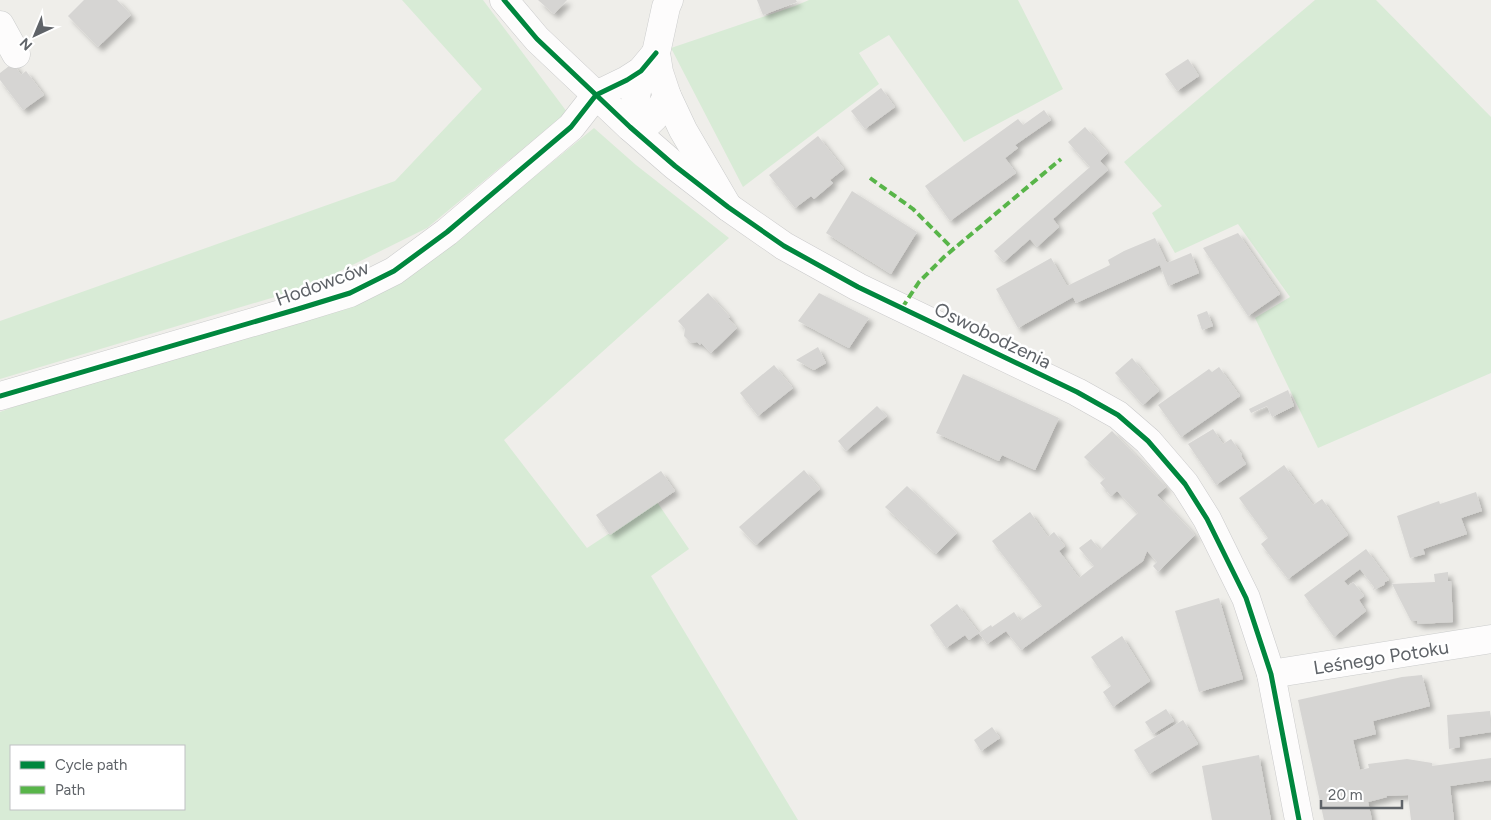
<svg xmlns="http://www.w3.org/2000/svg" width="1491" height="820" viewBox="0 0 1491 820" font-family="Figtree,sans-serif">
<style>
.green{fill:#d8ebd6;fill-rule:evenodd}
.building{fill:#d6d5d3;filter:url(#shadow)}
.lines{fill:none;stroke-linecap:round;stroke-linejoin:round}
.street-casing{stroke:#cbcccc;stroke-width:29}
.secondary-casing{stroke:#cacacb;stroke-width:29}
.street{stroke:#fdfcfc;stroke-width:28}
.secondary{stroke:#fdfcfc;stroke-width:28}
.quiet{stroke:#58b549;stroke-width:4;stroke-dasharray:8 4;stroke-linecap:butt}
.cycleway-casing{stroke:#fff;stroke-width:8}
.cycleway{stroke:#00873e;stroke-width:5}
.labels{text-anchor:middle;stroke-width:5;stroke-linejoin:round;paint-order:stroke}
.street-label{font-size:19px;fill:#5f6368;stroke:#fff}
</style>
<defs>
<filter id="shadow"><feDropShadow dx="4.5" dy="4.5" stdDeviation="2.5" flood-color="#0004"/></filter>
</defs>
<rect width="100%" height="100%" fill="#efeeea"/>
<g class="green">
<polygon points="402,0 483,0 567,112 427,228 308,287 0,379 0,321 395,181 482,89"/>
<polygon points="809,0 1018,0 1063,89 964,142 889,35 859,53 879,84 743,187 671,48 795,6"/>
<polygon points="1315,0 1376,0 1491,117 1491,373 1318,448 1255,318 1290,297 1238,224 1175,253 1152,213 1162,206 1124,162"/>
<path d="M 594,128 L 636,165 L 729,238 L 504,440 L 587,548 L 657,502 L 689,549 L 651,576 L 798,820 L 0,820 L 0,412 L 457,240 ZM 11,746 L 184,746 L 184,809 L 11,809 Z"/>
</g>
<g class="building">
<polygon points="84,0 117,0 131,15 98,47 68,16"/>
<polygon points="538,0 567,0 554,14"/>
<polygon points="757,0 796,0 797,2 763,15"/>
<polygon points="1188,59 1199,76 1177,91 1165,74"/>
<polygon points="13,63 21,75 26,71 44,95 23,110 0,80 0,73"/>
<polygon points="881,88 895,107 865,129 851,111"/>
<polygon points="1044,110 1051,120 1015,145 1018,148 1005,158 1016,173 950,221 925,186 1018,119 1023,125"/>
<polygon points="1085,127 1108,153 1100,161 1108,170 1053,219 1059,227 1037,247 1030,239 1004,262 994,251 1090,167 1068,142"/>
<polygon points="818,136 844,169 830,180 833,183 814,199 811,196 795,208 769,175"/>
<polygon points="852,191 917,232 891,274 826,233"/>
<polygon points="1238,233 1280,294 1248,316 1203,248"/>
<polygon points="1155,238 1167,263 1191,253 1199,273 1168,286 1160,265 1076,303 1073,297 1018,328 996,289 1051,258 1067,286 1110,265 1108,260 1124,251"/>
<polygon points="708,293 730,317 728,318 737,328 711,353 701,343 700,345 697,342 691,343 684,336 685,329 678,321"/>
<polygon points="819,293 869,318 849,348 798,321"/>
<polygon points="1207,311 1213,326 1202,330 1197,315"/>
<polygon points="818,347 826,363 814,370 796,360"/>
<polygon points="1132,358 1159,391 1143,405 1115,373"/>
<polygon points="774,365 793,388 758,416 740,393"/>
<polygon points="1219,367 1240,396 1181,437 1158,405 1209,369 1212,372"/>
<polygon points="963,374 1059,418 1035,470 1002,455 999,461 936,433"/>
<polygon points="1288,390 1294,406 1272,417 1267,406 1251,413 1249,409"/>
<polygon points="877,406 887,416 846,451 838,441"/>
<polygon points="1213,429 1223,444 1231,439 1242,455 1241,456 1246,464 1216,485 1188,444"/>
<polygon points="1112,431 1166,487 1157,495 1195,535 1158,572 1153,566 1157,562 1147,551 1143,561 1021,650 1006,631 987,644 979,633 969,640 965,635 946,648 930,625 957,604 979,633 991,625 992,627 1014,612 1020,621 1042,606 992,541 1030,512 1048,537 1054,532 1065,546 1059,551 1079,578 1094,566 1079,548 1091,539 1100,550 1138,513 1117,491 1111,496 1100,483 1105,478 1084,457"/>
<polygon points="1284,465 1313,505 1322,499 1348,535 1288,579 1261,544 1268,538 1239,498"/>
<polygon points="804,470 820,489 756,545 739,527"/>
<polygon points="661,471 675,491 610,535 596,515"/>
<polygon points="907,486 957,533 936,554 885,507"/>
<polygon points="1476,492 1482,511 1461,518 1467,534 1423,549 1425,554 1410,558 1397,516 1439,501 1440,504"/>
<polygon points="1366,549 1389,580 1385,582 1384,585 1373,590 1374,587 1360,569 1344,581 1348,586 1353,582 1361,592 1364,596 1359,600 1366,611 1334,637 1304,595"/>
<polygon points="1448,572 1448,581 1451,581 1453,622 1418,624 1417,621 1411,621 1392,584 1435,582 1434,574"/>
<polygon points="1219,598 1243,679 1199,692 1175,611"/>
<polygon points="1122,636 1150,681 1113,707 1103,692 1111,686 1091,657"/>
<polygon points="1422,675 1430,706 1373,721 1376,734 1353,740 1360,770 1369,768 1368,764 1407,759 1432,763 1432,766 1491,758 1491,780 1450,786 1454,820 1411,820 1408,795 1386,796 1387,797 1368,802 1372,820 1324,820 1298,700 1402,677"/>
<polygon points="1166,709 1174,721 1153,734 1145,722"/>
<polygon points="1490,711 1491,732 1459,737 1460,747 1449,749 1447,715"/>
<polygon points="1183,720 1198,744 1149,774 1134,750"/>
<polygon points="992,727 1000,738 981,751 974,740"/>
<polygon points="1259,755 1271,820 1212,820 1202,766"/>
</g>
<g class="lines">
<g class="street-casing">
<g id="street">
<polyline points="669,0 666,7 656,53 659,72 667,96 683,130 728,207"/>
<polyline points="0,25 16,54"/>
<path d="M 641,71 L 630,127 L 639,130 C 656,118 658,114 667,96"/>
<polyline points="0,396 298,309 350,293 394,271 447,232 571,127 596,95 627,80 641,71 656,53"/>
<polyline points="1271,674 1491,639"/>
</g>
</g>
<g class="secondary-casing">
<polyline id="secondary" points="504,0 537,39 630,127 675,166 728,207 784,246 858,287 1077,392 1118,415 1148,441 1185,484 1207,519 1246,598 1271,674 1299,820"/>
</g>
<use href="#street" class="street"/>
<use href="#secondary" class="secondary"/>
<g class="quiet">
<polyline points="870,178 913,209 953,249"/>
<polyline points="902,308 919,282 944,257 1061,159"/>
</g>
<g class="cycleway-casing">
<g id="cycleway">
<polyline points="504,0 537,39 630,127 675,166 728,207 784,246 858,287 1077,392 1118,415 1148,441 1185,484 1207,519 1246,598 1271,674 1299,820"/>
<polyline points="0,396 298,309 350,293 394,271 447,232 571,127 596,95 627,80 641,71 656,53"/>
</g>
</g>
<use href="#cycleway" class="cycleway"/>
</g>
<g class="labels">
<g class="street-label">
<text transform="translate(322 283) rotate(-20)" y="7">Hodowców</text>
<text transform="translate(993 335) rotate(26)" y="7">Oswobodzenia</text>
<text transform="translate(1381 657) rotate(-9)" y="7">Leśnego Potoku</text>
</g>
</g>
<rect x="10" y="745" width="175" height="65" fill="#ffffff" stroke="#bfc1c3"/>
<rect x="20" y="761" width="25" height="8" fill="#00873e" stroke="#bfc1c3"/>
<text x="55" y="770" font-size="15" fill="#5f6368">Cycle path</text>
<rect x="20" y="786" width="25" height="8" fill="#58b549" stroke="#bfc1c3"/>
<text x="55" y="795" font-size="15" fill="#5f6368">Path</text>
<g transform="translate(35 35) rotate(224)" stroke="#ffffff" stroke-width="4" paint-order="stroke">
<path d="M0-4L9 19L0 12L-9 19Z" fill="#5f6368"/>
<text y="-8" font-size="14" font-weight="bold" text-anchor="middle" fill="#5f6368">N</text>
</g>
<path d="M1321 800v8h81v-8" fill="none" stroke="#5f6368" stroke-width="2.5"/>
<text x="1328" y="800" font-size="15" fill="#5f6368" stroke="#ffffff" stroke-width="4" paint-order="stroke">20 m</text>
</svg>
